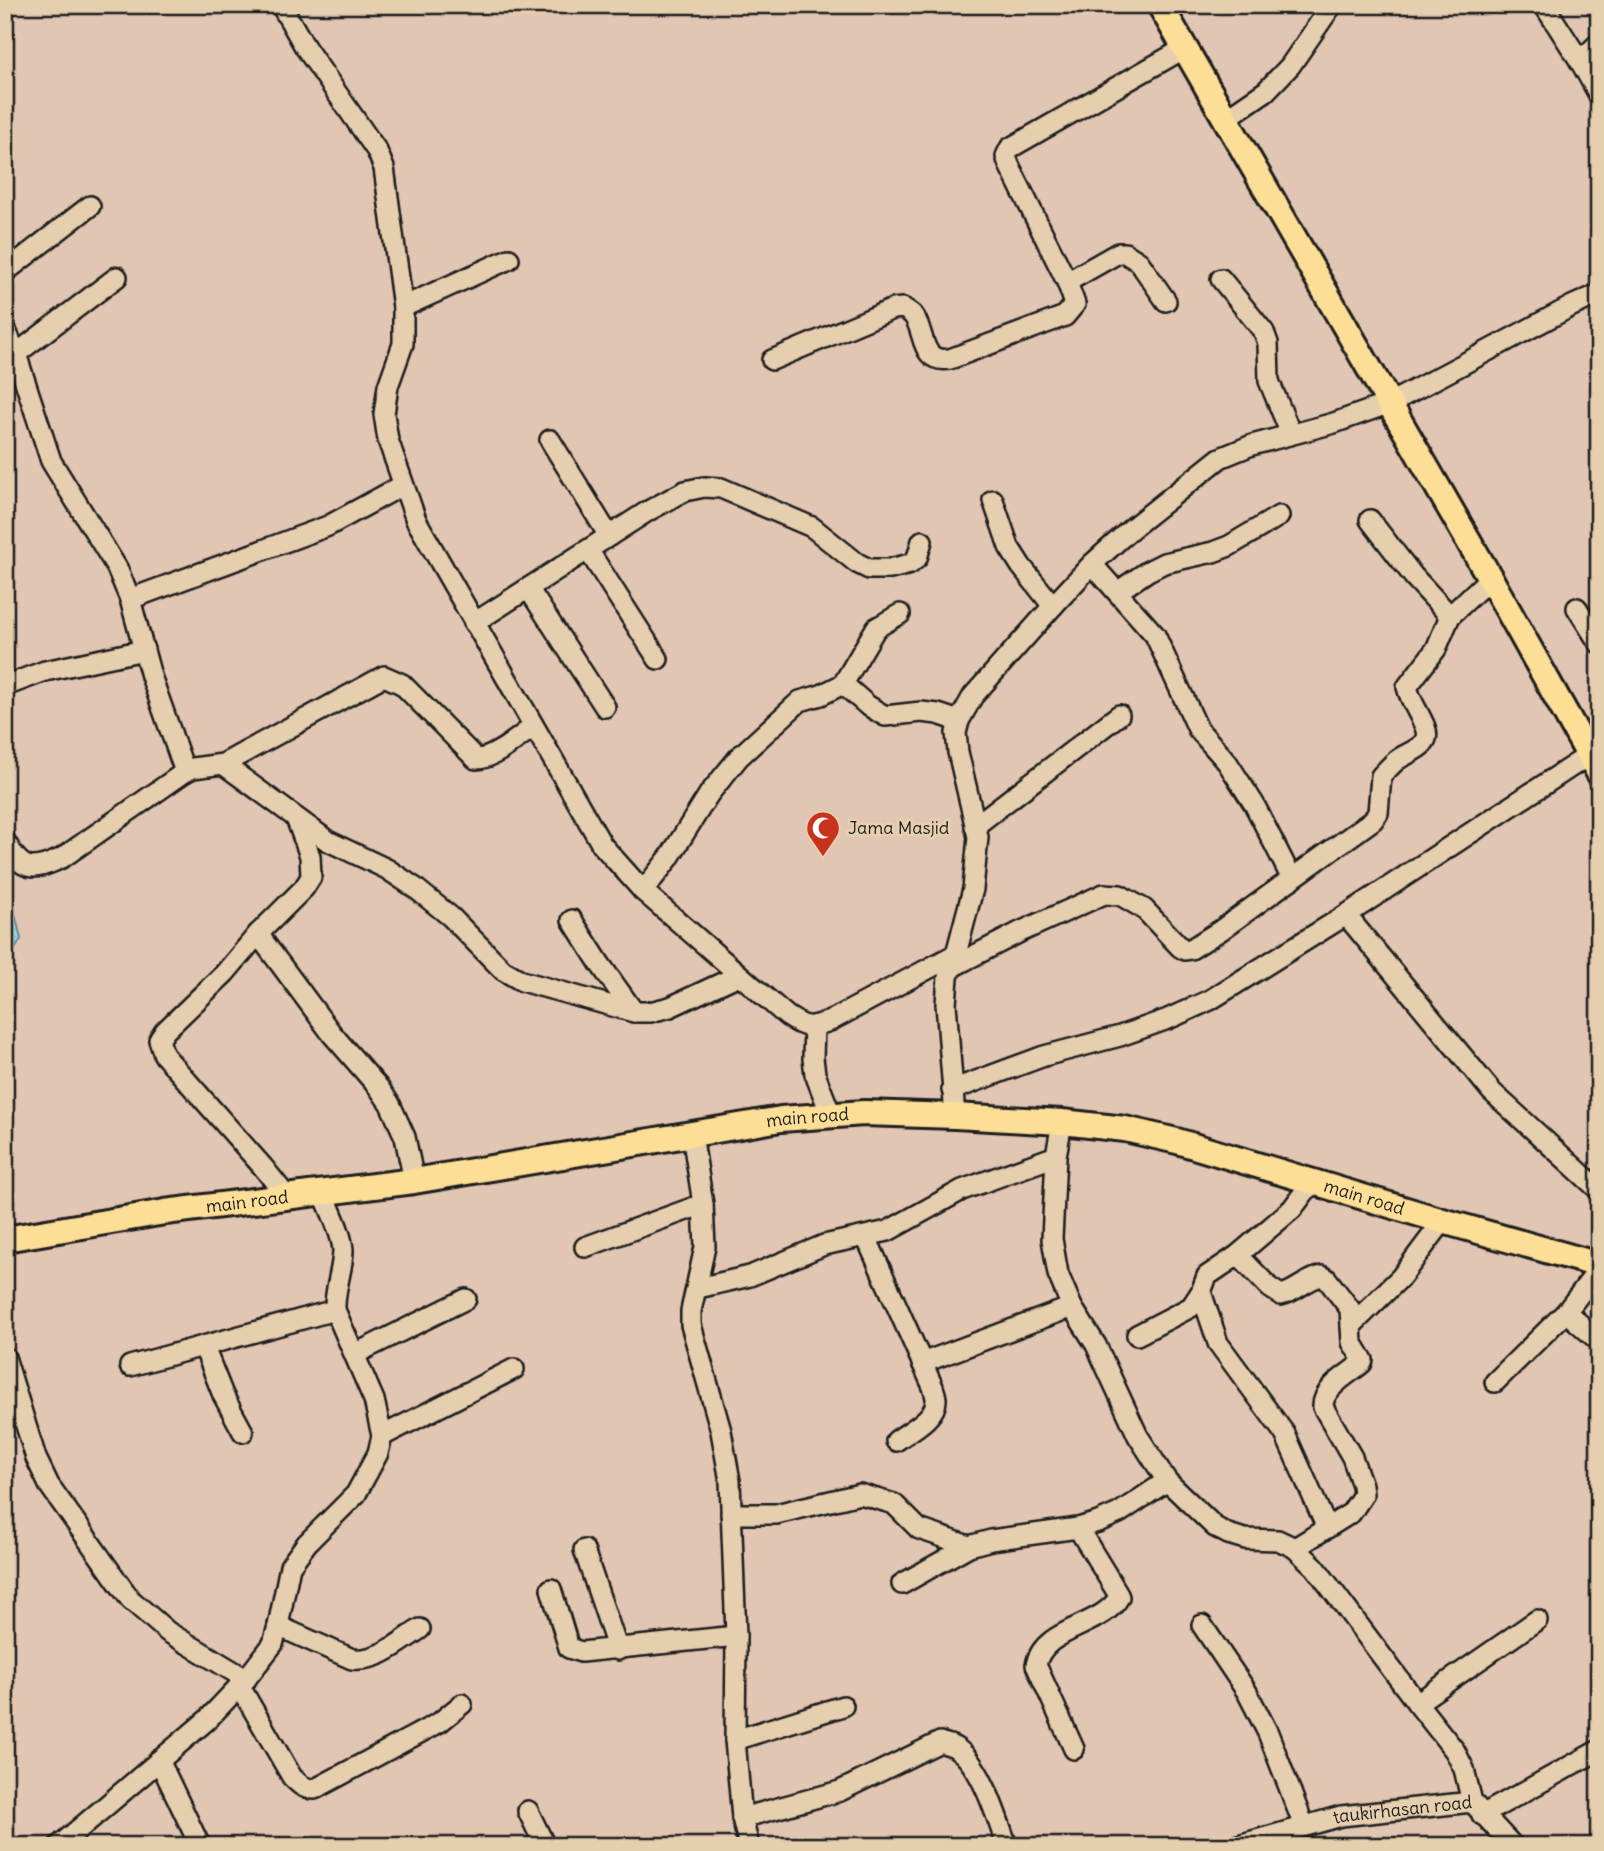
<svg xmlns="http://www.w3.org/2000/svg" width="1604" height="1851" viewBox="0 0 1604 1851" font-family="Delius,sans-serif">
<style>
.water{fill:url(#water-ripples);stroke:#5f8c98;stroke-width:2}
.lines{fill:none;stroke-linecap:round;stroke-linejoin:round}
.minor-casing{stroke:#1c1c1c;stroke-width:24}
.major-casing{stroke:#1c1c1c;stroke-width:30}
.minor{stroke:#e6cfaf;stroke-width:19}
.major{stroke:#fcde96;stroke-width:24}
.labels{text-anchor:middle;stroke-width:6;stroke-linejoin:round;paint-order:stroke}
.poi-label{font-size:18px;fill:#1c1c1c;stroke:#e6cfaf;text-anchor:start}
.street-label{font-size:18px;fill:#1c1c1c;stroke:#e6cfaf}
</style>
<defs>
<pattern id="water-ripples" width="26" height="14" patternUnits="userSpaceOnUse" patternTransform="scale(1.75)"><rect width="26" height="14" fill="#8bd7eb"/><path d="M2 4q2-2 4 0t4 0M15 11q2-2 4 0t4 0" fill="none" stroke="#77b8c9"/></pattern>
</defs>
<rect width="100%" height="100%" fill="#e2c6b4"/>
<filter id="ink" filterUnits="userSpaceOnUse"><feTurbulence type="fractalNoise" baseFrequency=".0143" numOctaves="2"/><feDisplacementMap in="SourceGraphic" scale="14" xChannelSelector="R" yChannelSelector="G"/><feConvolveMatrix kernelMatrix="1 2 1 2 8 2 1 2 1" color-interpolation-filters="sRGB"/></filter>
<g filter="url(#ink)">
<polygon class="water" points="5,881 8,883 21,939 5,966"/>
<g class="lines">
<g class="minor-casing">
<g id="minor">
<path d="M 281,5 L 305,47 L 377,151 L 384,168 L 403,307 L 403,344 L 388,386 L 384,414 L 388,440 L 416,520 L 602,845 L 643,891 L 787,1016 C 806,1028 807,1029 830,1021 L 956,954"/>
<polyline points="1544,5 1580,61 1599,95"/>
<polyline points="1580,61 1599,43"/>
<polyline points="1225,119 1266,91 1290,66 1332,5"/>
<polyline points="5,272 90,206"/>
<polyline points="1221,279 1264,332 1268,343 1269,381 1291,434"/>
<polyline points="1067,282 1118,253 1125,253 1139,262 1166,301"/>
<polyline points="403,307 509,259"/>
<polyline points="5,328 16,354 51,461 117,568 130,599 151,676 185,772"/>
<polyline points="16,354 117,277"/>
<path d="M 772,360 L 893,309 L 903,308 C 906,310 910,312 913,315 C 926,331 919,364 950,359 L 1065,316 L 1075,304 L 1067,282 L 1009,165 L 1006,156 L 1010,148 L 1185,48"/>
<polyline points="550,440 609,536"/>
<polyline points="993,500 1009,547 1021,566 1053,606"/>
<polyline points="1370,520 1414,577 1450,616"/>
<polyline points="588,550 658,659"/>
<polyline points="1092,564 1155,635 1198,729 1227,762 1254,804 1292,879"/>
<polyline points="528,588 605,707"/>
<polyline points="1117,592 1148,571 1164,563 1213,552 1229,546 1279,516"/>
<polyline points="130,599 328,526 403,485"/>
<polyline points="1577,608 1599,643"/>
<polyline points="474,623 648,511 685,491 704,487 721,488 812,527 857,563 869,569 890,569 910,564 917,558 922,541"/>
<polyline points="843,684 876,628 900,614"/>
<polyline points="5,686 45,671 144,650"/>
<polyline points="223,764 328,841 387,869 414,887 451,917 503,970 522,981 634,1012 650,1012 670,1007 739,975"/>
<polyline points="975,826 1119,715"/>
<path d="M 5,841 C 22,872 32,872 62,858 L 185,772 L 193,768 L 223,764 L 384,676 L 402,684 L 476,759 C 493,760 519,737 533,727"/>
<polyline points="643,891 669,858 709,794 739,757 800,701 821,695 843,684 867,705 885,716 921,712 938,714 959,721"/>
<polyline points="1346,915 1492,1092 1599,1190"/>
<polyline points="572,920 600,964 634,1012"/>
<polyline points="258,934 332,1034 379,1088 390,1104 405,1137 414,1181"/>
<path d="M 952,967 L 1020,932 L 1104,894 L 1120,895 L 1144,909 L 1180,947 L 1185,950 L 1191,949 L 1221,930 L 1373,820 L 1378,813 L 1381,776 C 1386,771 1391,765 1397,760 C 1409,751 1433,747 1425,727 C 1419,712 1411,703 1407,687 L 1436,649 L 1450,616 L 1490,578"/>
<polyline points="814,1026 813,1058 815,1074 831,1115"/>
<polyline points="952,1090 1044,1056 1120,1036 1168,1019 1210,1000 1346,915 1589,755 1599,751"/>
<polyline points="955,1116 946,1004 948,977 956,954 973,889 978,837 958,752 956,733 959,721 973,696 1053,606 1092,564 1132,528 1220,458 1252,445 1334,423 1390,403 1572,306 1599,294"/>
<polyline points="1062,1122 1056,1156 1052,1239 1058,1274 1072,1307 1096,1345 1138,1436 1167,1481 1215,1527 1228,1534 1245,1539 1278,1540 1295,1548 1315,1567 1417,1703 1455,1751 1464,1769 1472,1802"/>
<polyline points="692,1134 703,1204 705,1247 691,1311 691,1325 721,1431 730,1481 736,1636 735,1740 742,1818 749,1846"/>
<polyline points="287,1197 263,1167 164,1055 159,1040 165,1031 225,973 258,934 304,888 311,877 310,856 296,818"/>
<path d="M 866,1237 L 933,1387 C 934,1391 936,1395 936,1399 C 937,1418 909,1431 896,1441"/>
<polyline points="585,1247 703,1204"/>
<path d="M 1238,1255 L 1270,1288 L 1281,1295 C 1296,1292 1306,1279 1322,1276 L 1327,1279 L 1350,1309 L 1352,1342 L 1363,1360 L 1362,1363 C 1349,1374 1322,1388 1323,1407 L 1352,1457 L 1362,1485 L 1363,1495 L 1351,1513 L 1295,1548"/>
<polyline points="698,1288 750,1276 824,1245 888,1231 962,1190 1056,1156"/>
<polyline points="1201,1292 1218,1343 1285,1434 1327,1528"/>
<polyline points="1566,1312 1599,1341"/>
<polyline points="1351,1326 1401,1277 1443,1221"/>
<polyline points="1137,1335 1191,1307 1201,1292 1207,1276 1238,1255 1292,1209 1312,1182"/>
<polyline points="204,1347 223,1395 243,1432"/>
<polyline points="355,1354 466,1299"/>
<polyline points="5,1357 36,1458 49,1485 130,1599 168,1632 246,1679"/>
<polyline points="922,1363 1072,1307"/>
<polyline points="130,1366 335,1310"/>
<polyline points="1495,1382 1566,1312 1599,1269"/>
<polyline points="382,1436 514,1369"/>
<polyline points="731,1514 776,1514 860,1494 894,1504 919,1529 969,1546"/>
<polyline points="584,1550 618,1650"/>
<polyline points="902,1584 969,1546 991,1540 1078,1528 1098,1522 1119,1513 1167,1481"/>
<polyline points="551,1589 569,1648 581,1652 736,1636"/>
<polyline points="1202,1625 1247,1692 1268,1733 1304,1826"/>
<path d="M 278,1626 L 352,1659 C 378,1662 400,1642 420,1629"/>
<path d="M 239,1685 L 292,1777 C 300,1785 304,1789 315,1789 L 440,1722 L 462,1704"/>
<polyline points="1417,1703 1537,1620"/>
<polyline points="735,1740 843,1706"/>
<path d="M 1074,1749 L 1036,1665 C 1043,1627 1103,1627 1119,1597 L 1117,1592 L 1078,1528"/>
<polyline points="159,1760 200,1846"/>
<polyline points="528,1811 545,1846"/>
<polyline points="1482,1815 1599,1750"/>
<path d="M 742,1818 L 840,1791 L 940,1742 C 945,1744 952,1745 956,1748 C 982,1765 997,1818 1007,1846"/>
<path d="M 59,1846 L 207,1720 L 246,1679 L 273,1644 L 278,1626 L 290,1566 L 307,1543 L 356,1494 L 378,1453 L 382,1436 L 374,1400 L 335,1310 C 334,1289 343,1270 343,1250 C 342,1233 329,1208 323,1192"/>
<path id="s1" d="M 1235,1846 L 1341,1816 L 1472,1802 L 1513,1846"/>
</g>
</g>
<g class="major-casing">
<g id="major">
<polyline points="1160,5 1490,578 1599,773"/>
<path id="s2" d="M 5,1239 L 165,1212 L 414,1181 L 781,1119 L 864,1113 L 955,1116 L 1062,1122 L 1125,1129 L 1177,1141 L 1443,1221 L 1599,1265"/>
</g>
</g>
<use href="#minor" class="minor"/>
<use href="#major" class="major"/>
</g>
</g>
<defs>
<g id="mosque-pin" transform="scale(1.75)"><path d="M0 17L-7.5 6A9.5 9.5 0 1 1 7.5 6Z" fill="#c8321e" stroke="#e6cfaf"/><path d="M3.5-4.9A6 6 0 1 0 3.5 4.9A5 5 0 1 1 3.5-4.9Z" fill="#fff"/></g>
</defs>
<g fill-rule="evenodd">
<use href="#mosque-pin" x="823" y="828"/>
</g>
<g class="labels">
<g class="poi-label">
<text x="848" y="834">Jama Masjid</text>
</g>
<g class="street-label">
<text dy="6" stroke="none"><textPath href="#s2" startOffset="812">main road</textPath></text>
<text dy="6" stroke="none"><textPath href="#s2" startOffset="1379">main road</textPath></text>
<text dy="6" stroke="none"><textPath href="#s2" startOffset="245">main road</textPath></text>
<text dy="6" stroke="none"><textPath href="#s1" startOffset="172">taukirhasan road</textPath></text>
</g>
</g>
<rect width="1604" height="1851" fill="none" stroke="#e6cfaf" stroke-width="28"/>
<rect x="14" y="14" width="1576" height="1823" fill="none" stroke="#1c1c1c" stroke-width="2.5" filter="url(#ink)"/>
</svg>
